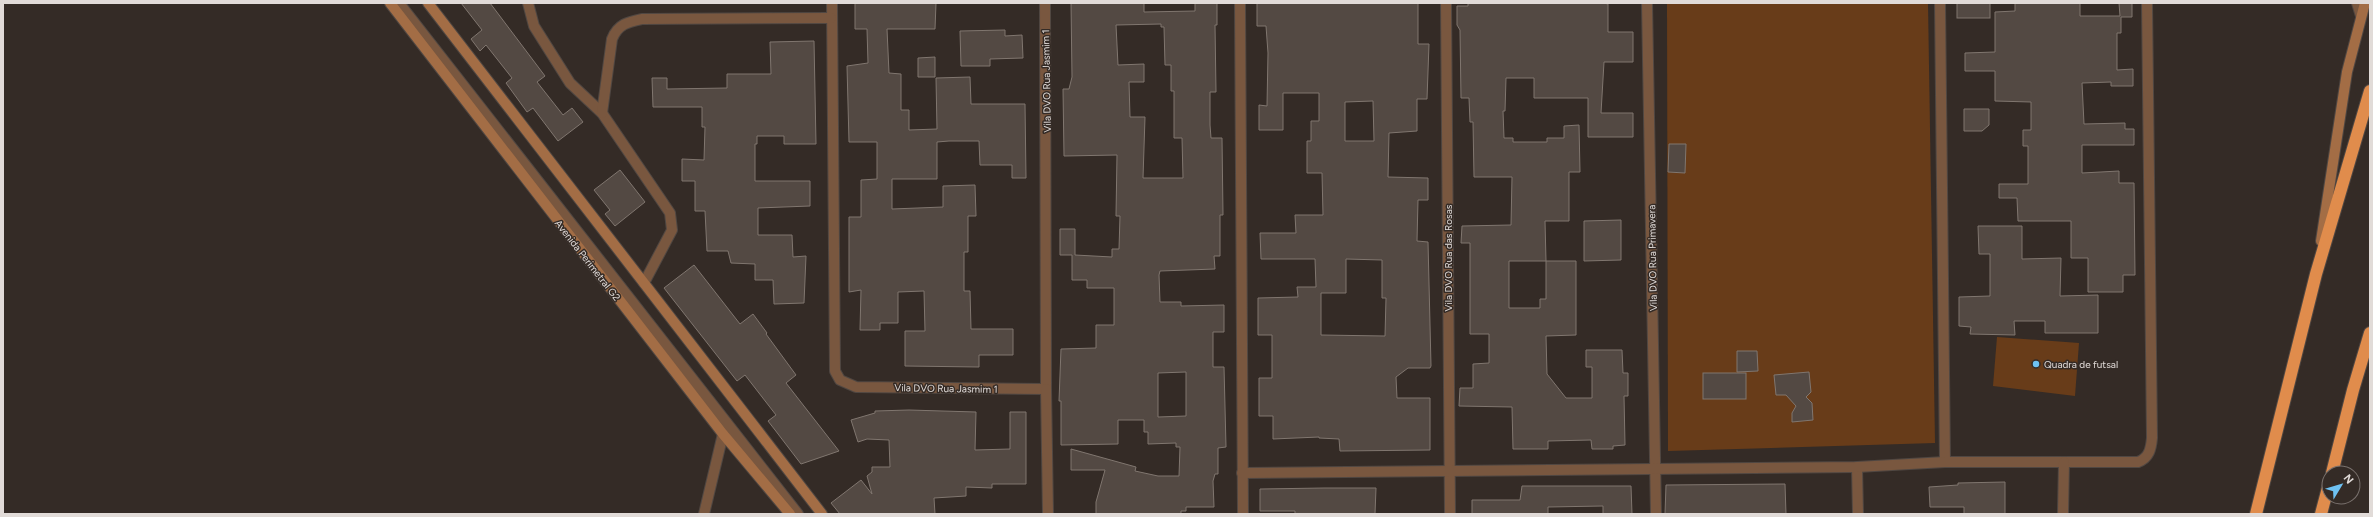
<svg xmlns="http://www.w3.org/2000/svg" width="2373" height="517" viewBox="0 0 2373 517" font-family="Figtree,sans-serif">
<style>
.green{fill:#683c19}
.building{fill:#534943;stroke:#80766f;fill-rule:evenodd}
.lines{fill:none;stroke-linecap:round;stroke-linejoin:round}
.street-casing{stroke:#504742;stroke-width:12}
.secondary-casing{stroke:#504742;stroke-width:12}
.highway-casing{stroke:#504742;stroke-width:14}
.street{stroke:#79573f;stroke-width:10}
.secondary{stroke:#a36d45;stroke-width:10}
.highway{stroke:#e08c4c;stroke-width:12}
.poi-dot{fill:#6ec2f3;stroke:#342b26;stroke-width:1.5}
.labels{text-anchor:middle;stroke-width:3;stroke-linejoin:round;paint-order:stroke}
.street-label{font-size:10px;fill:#e1dbd8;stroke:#342b26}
.poi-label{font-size:10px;fill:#e1dbd8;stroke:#342b26;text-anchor:start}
</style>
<rect width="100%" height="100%" fill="#342b26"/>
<g class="green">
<polygon points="1667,3 1928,3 1935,443 1668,451"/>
<polygon points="1997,337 2079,343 2075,396 1993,386"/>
</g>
<g class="building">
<polygon points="461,3 490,3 545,76 537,82 563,115 572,108 583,122 558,141 533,108 527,112 506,83 512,78 486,45 480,51 471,39 482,30"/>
<polygon points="855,3 936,3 935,29 887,29 889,73 901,74 901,110 909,110 909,130 937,129 936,78 970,77 971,104 1025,104 1026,178 1012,178 1012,165 980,165 979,141 949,141 937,142 937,179 892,179 892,209 943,207 943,186 975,185 976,216 968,216 968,252 964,252 964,291 970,291 971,329 1013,329 1013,355 979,355 979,367 905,366 905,331 925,331 924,291 898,292 898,323 880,323 880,330 860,330 861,290 849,292 849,217 861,217 861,180 877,179 877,142 849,142 847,66 868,63 867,29 855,29"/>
<path d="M 1071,3 L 1144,3 L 1144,12 L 1195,11 L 1195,3 L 1217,3 L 1217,25 L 1215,25 L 1216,92 L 1210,92 L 1210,125 L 1211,138 L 1222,138 L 1223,215 L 1220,215 L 1220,256 L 1214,256 L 1215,269 L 1160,271 L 1159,275 L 1160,302 L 1181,302 L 1181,306 L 1224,305 L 1224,332 L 1213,332 L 1213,367 L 1224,367 L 1226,447 L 1218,448 L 1218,474 L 1215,474 L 1213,481 L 1214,507 L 1186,507 L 1186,511 L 1181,511 L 1181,514 L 1096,514 L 1096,502 L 1105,470 L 1071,470 L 1071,449 L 1136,467 L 1135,471 L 1158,476 L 1179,476 L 1180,447 L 1176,447 L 1176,443 L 1148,444 L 1148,432 L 1144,432 L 1144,420 L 1118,420 L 1118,444 L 1061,445 L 1061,401 L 1059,401 L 1061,349 L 1096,348 L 1096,325 L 1114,325 L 1114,288 L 1087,288 L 1087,280 L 1072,280 L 1072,255 L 1060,255 L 1060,229 L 1075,229 L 1075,255 L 1112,257 L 1112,249 L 1119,249 L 1120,216 L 1116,216 L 1117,155 L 1064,156 L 1063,89 L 1069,89 L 1072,77 ZM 1161,24 L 1161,27 L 1164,27 L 1165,65 L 1171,65 L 1171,91 L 1174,91 L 1174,138 L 1182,138 L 1183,178 L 1143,178 L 1145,117 L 1130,117 L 1129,82 L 1144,82 L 1144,64 L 1118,65 L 1116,25 ZM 1186,372 L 1186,416 L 1158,417 L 1158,373 Z"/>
<path d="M 1257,3 L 1418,3 L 1418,44 L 1429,44 L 1427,99 L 1417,99 L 1417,131 L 1389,133 L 1388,177 L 1428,178 L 1428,200 L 1418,200 L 1417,241 L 1428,242 L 1431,366 L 1430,368 L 1408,368 L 1396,377 L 1397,398 L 1430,398 L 1430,450 L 1340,451 L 1339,439 L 1319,438 L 1319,437 L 1273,439 L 1273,416 L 1259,416 L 1259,378 L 1272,378 L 1272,335 L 1258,335 L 1258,298 L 1298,297 L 1297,287 L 1316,287 L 1315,259 L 1261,259 L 1260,233 L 1296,233 L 1295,215 L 1323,215 L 1322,173 L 1307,173 L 1307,141 L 1311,141 L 1311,121 L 1319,121 L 1319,93 L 1283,93 L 1283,130 L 1259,130 L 1259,105 L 1267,106 L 1268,53 L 1266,26 L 1257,26 ZM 1373,101 L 1374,141 L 1345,141 L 1345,102 ZM 1346,259 L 1382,260 L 1382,298 L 1386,298 L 1385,336 L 1321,335 L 1321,293 L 1346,293 Z"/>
<path d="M 1468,3 L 1603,3 L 1608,4 L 1608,32 L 1633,32 L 1633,62 L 1604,62 L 1601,113 L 1633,113 L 1633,137 L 1588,137 L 1588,98 L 1534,98 L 1534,78 L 1506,78 L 1505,111 L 1503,111 L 1504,138 L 1513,138 L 1513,142 L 1547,142 L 1547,138 L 1564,138 L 1564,126 L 1579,125 L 1580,172 L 1569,172 L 1569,221 L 1545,221 L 1546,261 L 1576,261 L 1576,335 L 1546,336 L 1547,374 L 1566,398 L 1592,398 L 1592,367 L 1586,367 L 1586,350 L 1622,350 L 1623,373 L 1628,373 L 1628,396 L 1624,396 L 1625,445 L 1613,446 L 1613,449 L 1592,449 L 1591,440 L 1548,441 L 1548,449 L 1513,449 L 1512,407 L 1459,406 L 1460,388 L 1473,388 L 1473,364 L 1489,363 L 1489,334 L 1470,334 L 1470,243 L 1461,243 L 1462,226 L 1511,225 L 1512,177 L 1474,177 L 1473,122 L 1470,122 L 1469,98 L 1461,98 L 1460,30 L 1457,25 L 1457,6 L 1468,6 ZM 1509,261 L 1546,261 L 1546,299 L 1540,299 L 1540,308 L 1509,308 Z"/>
<rect x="1957" y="3" width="33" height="15"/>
<polygon points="2015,3 2080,3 2080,16 2120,16 2119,3 2132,3 2132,17 2121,17 2121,33 2117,33 2117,70 2133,69 2133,86 2111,86 2111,82 2082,83 2084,124 2125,123 2125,129 2134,129 2134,145 2082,145 2082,173 2119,171 2119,183 2134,183 2135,275 2123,275 2123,292 2088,292 2088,258 2071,258 2071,221 2018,221 2017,198 1999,198 1999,184 2028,184 2028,146 2023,146 2023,130 2031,130 2031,102 1995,101 1995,71 1965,71 1965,53 1995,52 1995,12 2015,11"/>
<polygon points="1005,30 1005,36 1022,35 1023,58 990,59 990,66 961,66 960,31"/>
<polygon points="814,41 816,144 784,144 784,136 757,136 757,144 755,144 755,181 810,181 810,206 758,208 758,235 792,235 793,257 806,256 804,303 774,304 773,280 755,280 755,264 731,263 728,251 707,251 705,211 695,211 695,181 682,181 682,159 704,160 705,127 702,127 702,107 653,107 652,78 667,78 667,89 727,88 727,74 771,74 770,42"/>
<polygon points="935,57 935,77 918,77 918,58"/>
<polygon points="1964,109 1989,109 1989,125 1982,131 1964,131"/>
<polygon points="1669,144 1686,144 1685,173 1668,172"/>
<polygon points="620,170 645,202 615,226 605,214 610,210 594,190"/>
<polygon points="1621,220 1621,260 1584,261 1584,221"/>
<polygon points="1978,226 2022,226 2022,259 2061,258 2060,296 2098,295 2098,333 2045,333 2045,321 2014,321 2015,335 1970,334 1971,327 1959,326 1959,297 1990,296 1990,254 1979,254"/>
<polygon points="694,265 740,324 753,314 767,333 766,334 796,375 786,383 839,451 801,464 775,430 768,421 776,415 745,375 737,381 664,288"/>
<polygon points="1737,351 1757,351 1758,371 1737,372"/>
<polygon points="1809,372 1811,392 1806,397 1812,403 1813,420 1792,422 1792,413 1796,406 1786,395 1776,395 1774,375"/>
<rect x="1703" y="373" width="43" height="26"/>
<polygon points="909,410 976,412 975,450 1010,449 1010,412 1026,412 1026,484 992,484 992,488 966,487 966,496 934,498 935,514 840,514 831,503 861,480 872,494 867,476 872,472 872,467 890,467 889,440 867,439 858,442 851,420 875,413 875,411"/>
<polygon points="2005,482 2005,514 1964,514 1964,507 1930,507 1929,487 1958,485 1958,483"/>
<polygon points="1785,484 1786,514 1665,514 1666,485"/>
<polygon points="1522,486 1631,486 1632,514 1603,514 1603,506 1548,507 1548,514 1472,514 1472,500 1520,500"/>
<polygon points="1324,488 1376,488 1375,514 1295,514 1295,511 1260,511 1260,489"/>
</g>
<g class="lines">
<g class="street-casing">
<g id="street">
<polyline points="399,3 798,514"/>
<polyline points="528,3 534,26 570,83 602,113 670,213 672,230 644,283"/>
<polyline points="832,3 835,371 840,380 856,387 1046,389 1045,3"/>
<polyline points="1240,3 1243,514"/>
<polyline points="1446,3 1450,514"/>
<polyline points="1647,3 1656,514"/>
<polyline points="1940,3 1945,462"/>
<polyline points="2357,3 2361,16"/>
<path d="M 602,113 L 612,39 C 618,24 628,22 642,19 L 831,18"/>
<polyline points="1046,389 1048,514"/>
<polyline points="1857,467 1858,514"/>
<path d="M 1242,473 L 1857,467 L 1945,462 L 2138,462 C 2149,458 2151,449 2152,438 L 2147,3"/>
<polyline points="704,514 723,434"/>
<polyline points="2063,514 2064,462"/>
</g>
</g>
<g class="secondary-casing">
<g id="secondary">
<polyline points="390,3 723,434 790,514"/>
<polyline points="428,3 822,514"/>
<polyline points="2321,241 2347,72 2365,3"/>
</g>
</g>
<g class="highway-casing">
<g id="highway">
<polyline points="2332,473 2353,390 2370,333"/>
<polyline points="2256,514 2316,274 2370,91"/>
<polyline points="2321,514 2329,484"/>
</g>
</g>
<use href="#street" class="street"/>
<use href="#secondary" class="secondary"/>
<use href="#highway" class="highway"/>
</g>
<circle class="poi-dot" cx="2036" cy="364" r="4"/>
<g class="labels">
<g class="street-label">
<text transform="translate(1046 81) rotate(-91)" y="4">Vila DVO Rua Jasmim 1</text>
<text transform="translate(1448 258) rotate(-90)" y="4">Vila DVO Rua das Rosas</text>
<text transform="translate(1652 258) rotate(-91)" y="4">Vila DVO Rua Primavera</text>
<text transform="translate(588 260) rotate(52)" y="4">Avenida Perimetral G2</text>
<text transform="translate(946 388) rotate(1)" y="4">Vila DVO Rua Jasmim 1</text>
</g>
<g class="poi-label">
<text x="2044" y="368">Quadra de futsal</text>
</g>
</g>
<rect width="2373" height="517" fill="none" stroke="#e1dbd8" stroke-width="8"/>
<g transform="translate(2341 485) rotate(52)"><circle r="19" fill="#342b26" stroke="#79716d"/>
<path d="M0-3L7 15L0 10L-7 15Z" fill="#6ec2f3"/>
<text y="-6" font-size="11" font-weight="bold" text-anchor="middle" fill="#e1dbd8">N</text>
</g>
</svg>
